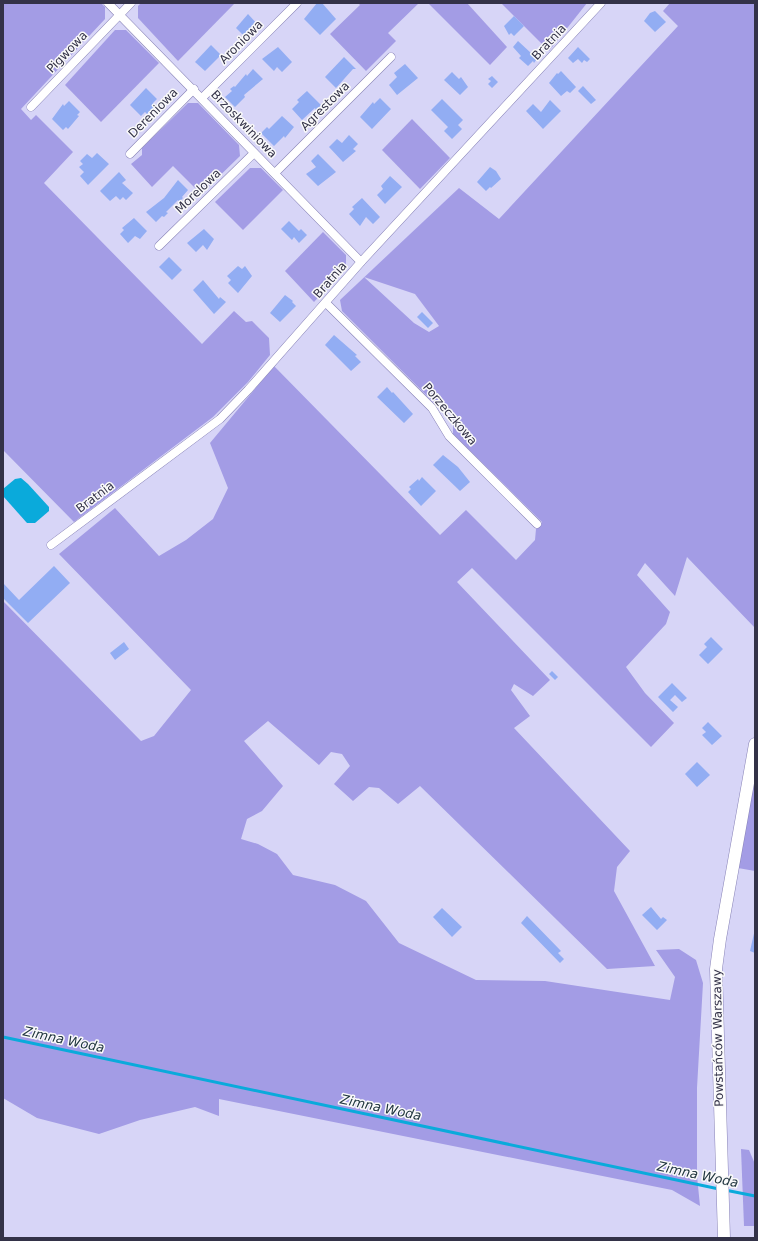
<svg xmlns="http://www.w3.org/2000/svg" width="758" height="1241" viewBox="0 0 758 1241" font-family="'DejaVu Sans',sans-serif">
<style>
.green{fill:#a39ce5;fill-rule:evenodd}
.water{fill:#0aaadb}
.lines{fill:none;stroke-linecap:round;stroke-linejoin:round}
.stream{stroke:#0aaadb;stroke-width:3}
.building{fill:#92adf3}
.street-casing{stroke:#8883b7;stroke-width:9}
.secondary-casing{stroke:#8883b7;stroke-width:13}
.street{stroke:#fff;stroke-width:8}
.secondary{stroke:#fff;stroke-width:12}
.labels{text-anchor:middle;stroke-width:3;stroke-linejoin:round;paint-order:stroke}
.street-label{font-size:12px;fill:#333248;stroke:#fafafa}
.water-label{font-size:13px;font-style:italic;fill:#213640;stroke:#fafafa}
</style>
<rect width="100%" height="100%" fill="#d7d5f7"/>
<g class="green">
<polygon points="3,3 101,3 105,7 105,19 21,109 31,120 36,115 73,152 44,183 202,344 234,311 246,322 252,321 269,338 270,355 248,382 213,417 74,522 3,450"/>
<polygon points="141,3 235,3 178,61 138,18 138,6"/>
<polygon points="358,3 419,3 388,33 396,41 366,71 330,34 360,5"/>
<polygon points="428,3 467,3 507,47 490,65"/>
<polygon points="501,3 587,3 549,51"/>
<path d="M 670,3 L 755,3 L 755,628 L 687,557 L 675,596 L 645,563 L 637,575 L 670,612 L 666,624 L 626,667 L 645,693 L 674,723 L 651,747 L 472,568 L 457,582 L 550,680 L 533,696 L 514,684 L 511,690 L 530,716 L 514,728 L 630,851 L 617,867 L 614,891 L 655,966 L 607,969 L 420,786 L 398,804 L 379,788 L 369,787 L 353,801 L 334,784 L 350,766 L 342,754 L 331,752 L 319,765 L 268,721 L 244,741 L 283,786 L 262,811 L 247,819 L 241,839 L 258,844 L 277,854 L 293,875 L 335,885 L 366,901 L 399,943 L 476,980 L 545,981 L 670,1000 L 675,977 L 656,950 L 679,949 L 696,960 L 703,983 L 697,1088 L 697,1176 L 700,1206 L 672,1190 L 219,1099 L 219,1116 L 195,1107 L 140,1120 L 99,1134 L 37,1118 L 3,1098 L 3,601 L 141,741 L 154,736 L 191,690 L 59,554 L 115,508 L 159,556 L 186,540 L 213,519 L 228,488 L 210,443 L 274,366 L 440,535 L 466,510 L 516,560 L 535,540 L 536,529 L 542,522 L 453,434 L 453,423 L 447,406 L 436,405 L 342,311 L 340,300 L 459,188 L 499,219 L 678,26 L 663,11 ZM 364,277 L 415,294 L 439,326 L 429,332 L 414,323 Z"/>
<polygon points="115,30 126,30 159,63 101,122 65,85"/>
<polygon points="188,103 198,103 239,145 240,156 201,194 173,166 152,187 131,164 142,155 142,148"/>
<polygon points="412,119 450,158 420,189 382,150"/>
<polygon points="250,168 261,168 283,190 243,230 215,202"/>
<polygon points="323,232 346,255 346,267 314,302 285,271"/>
<polygon points="755,776 755,871 738,868"/>
<polygon points="741,1149 749,1150 755,1164 755,1226 744,1226"/>
</g>
<polygon class="water" points="21,478 28,484 49,507 49,511 35,523 27,523 3,496 3,489 15,479"/>
<g class="lines">
<g class="stream">
<polyline points="3,1037 719,1189"/>
<polyline points="725,1190 755,1196"/>
</g>
</g>
<g class="building">
<polygon points="317,3 322,3 336,19 320,35 304,19"/>
<polygon points="655,11 666,22 655,32 644,21 650,13"/>
<polygon points="248,14 258,25 245,37 236,28"/>
<polygon points="514,16 524,26 514,36 511,33 509,35 504,26"/>
<polygon points="518,41 531,53 533,51 539,56 534,63 533,61 528,66 519,58 521,56 513,47"/>
<polygon points="211,45 221,55 205,71 195,62"/>
<polygon points="278,47 292,62 282,72 277,67 274,71 262,59"/>
<polygon points="578,47 590,59 587,62 584,60 582,63 578,59 573,63 568,58"/>
<polygon points="344,57 356,69 353,69 336,88 325,77"/>
<polygon points="405,64 418,78 397,95 389,85 397,77 394,73"/>
<polygon points="253,69 263,79 244,95 245,97 235,107 225,97 232,91 230,89 234,86 235,87 246,74 247,76"/>
<polygon points="561,71 576,87 570,93 567,91 561,96 549,83 557,73 558,74"/>
<polygon points="452,72 459,79 461,77 468,87 460,95 444,80"/>
<polygon points="492,76 498,82 492,88 488,84 491,81 488,79"/>
<polygon points="583,86 596,100 591,104 578,91"/>
<polygon points="146,88 157,99 153,103 156,105 147,114 145,112 141,116 130,105"/>
<polygon points="307,91 321,105 316,110 315,108 302,120 292,109 299,102 297,100"/>
<polygon points="380,98 391,109 372,129 360,117 373,102 374,104"/>
<polygon points="442,99 463,120 458,125 462,129 452,139 444,131 448,127 431,110"/>
<polygon points="550,100 561,111 543,129 526,111 533,104 541,112"/>
<polygon points="69,101 80,112 77,115 79,116 68,129 66,127 63,130 52,119 63,104 64,106"/>
<polygon points="282,116 294,127 285,138 284,136 274,146 261,133 267,127 269,129"/>
<polygon points="349,135 358,144 353,149 356,151 343,162 329,147 337,139 342,143"/>
<polygon points="97,153 109,164 88,185 80,176 84,172 79,167 83,164 80,161 87,154 92,158"/>
<polygon points="318,154 336,172 318,186 306,174 316,167 311,161"/>
<polygon points="490,167 496,171 501,179 491,188 490,187 486,191 477,182"/>
<polygon points="119,172 126,180 122,183 133,193 126,200 123,197 120,200 116,196 110,201 100,191"/>
<polygon points="390,176 402,187 385,204 377,195 383,189 381,186"/>
<polygon points="178,180 188,190 182,197 183,198 179,202 178,200 166,212 168,213 164,217 162,216 156,222 146,212 164,198"/>
<polygon points="362,198 380,217 373,224 366,217 360,226 349,214 354,209 352,207"/>
<polygon points="134,218 147,231 140,239 135,236 128,243 120,234 124,230 122,228"/>
<polygon points="289,221 299,231 301,229 307,235 299,243 294,237 292,240 281,229"/>
<polygon points="204,229 214,239 207,250 203,245 196,252 187,243"/>
<polygon points="169,257 182,270 172,280 159,267"/>
<polygon points="238,266 242,269 245,266 252,276 238,293 228,283 231,280 227,276"/>
<polygon points="203,280 219,299 220,297 226,302 214,314 193,290"/>
<polygon points="285,295 293,301 292,302 296,306 280,322 270,313"/>
<polygon points="422,312 433,323 428,328 417,317"/>
<polygon points="334,335 357,355 355,356 361,362 351,371 325,345"/>
<polygon points="387,387 392,393 393,392 413,414 404,423 377,397"/>
<polygon points="443,455 458,467 470,482 460,491 433,465"/>
<polygon points="422,477 436,491 421,506 408,492 411,489 409,487 418,479 419,481"/>
<polygon points="54,566 70,583 28,623 3,598 3,583 19,600"/>
<polygon points="711,637 723,649 708,664 699,655 707,647 704,644"/>
<polygon points="124,642 129,649 115,660 110,653"/>
<polygon points="552,671 558,677 555,680 549,674"/>
<polygon points="672,683 687,698 682,702 675,695 670,700 678,707 673,712 658,697"/>
<polygon points="708,722 722,736 712,745 702,735 706,732 702,728"/>
<polygon points="697,762 710,775 697,787 685,774"/>
<polygon points="651,907 661,919 663,917 667,920 657,930 642,915"/>
<polygon points="442,908 462,927 452,937 433,917"/>
<polygon points="527,916 561,951 558,953 564,959 560,963 521,923"/>
<polygon points="755,929 755,953 750,951"/>
</g>
<g class="lines">
<g class="street-casing">
<g id="street">
<polyline points="108,3 361,262"/>
<polyline points="202,98 297,3"/>
<polyline points="31,107 131,3"/>
<polyline points="130,154 194,89"/>
<polyline points="275,173 391,57"/>
<polyline points="159,246 254,153"/>
<polyline points="326,303 432,408 449,436 537,524"/>
<polyline points="51,545 220,419 248,390 361,262 601,3"/>
</g>
</g>
<g class="secondary-casing">
<polyline id="secondary" points="724,1238 716,969 720,939 755,744"/>
</g>
<use href="#street" class="street"/>
<use href="#secondary" class="secondary"/>
</g>
<g class="labels">
<g class="street-label">
<text transform="translate(241 42) rotate(-45)" y="4">Aroniowa</text>
<text transform="translate(549 42) rotate(-47)" y="4">Bratnia</text>
<text transform="translate(67 52) rotate(-46)" y="4">Pigwowa</text>
<text transform="translate(325 106) rotate(-45)" y="4">Agrestowa</text>
<text transform="translate(153 113) rotate(-45)" y="4">Dereniowa</text>
<text transform="translate(244 124) rotate(46)" y="4">Brzoskwiniowa</text>
<text transform="translate(198 191) rotate(-44)" y="4">Morelowa</text>
<text transform="translate(330 280) rotate(-49)" y="4">Bratnia</text>
<text transform="translate(450 414) rotate(50)" y="4">Porzeczkowa</text>
<text transform="translate(95 497) rotate(-37)" y="4">Bratnia</text>
<text transform="translate(718 1038) rotate(-91)" y="4">Powstańców Warszawy</text>
</g>
<g class="water-label">
<text transform="translate(64 1039) rotate(12)" y="5">Zimna Woda</text>
<text transform="translate(381 1107) rotate(12)" y="5">Zimna Woda</text>
<text transform="translate(698 1174) rotate(12)" y="5">Zimna Woda</text>
</g>
</g>
<rect width="758" height="1241" fill="none" stroke="#333248" stroke-width="8"/>
</svg>
